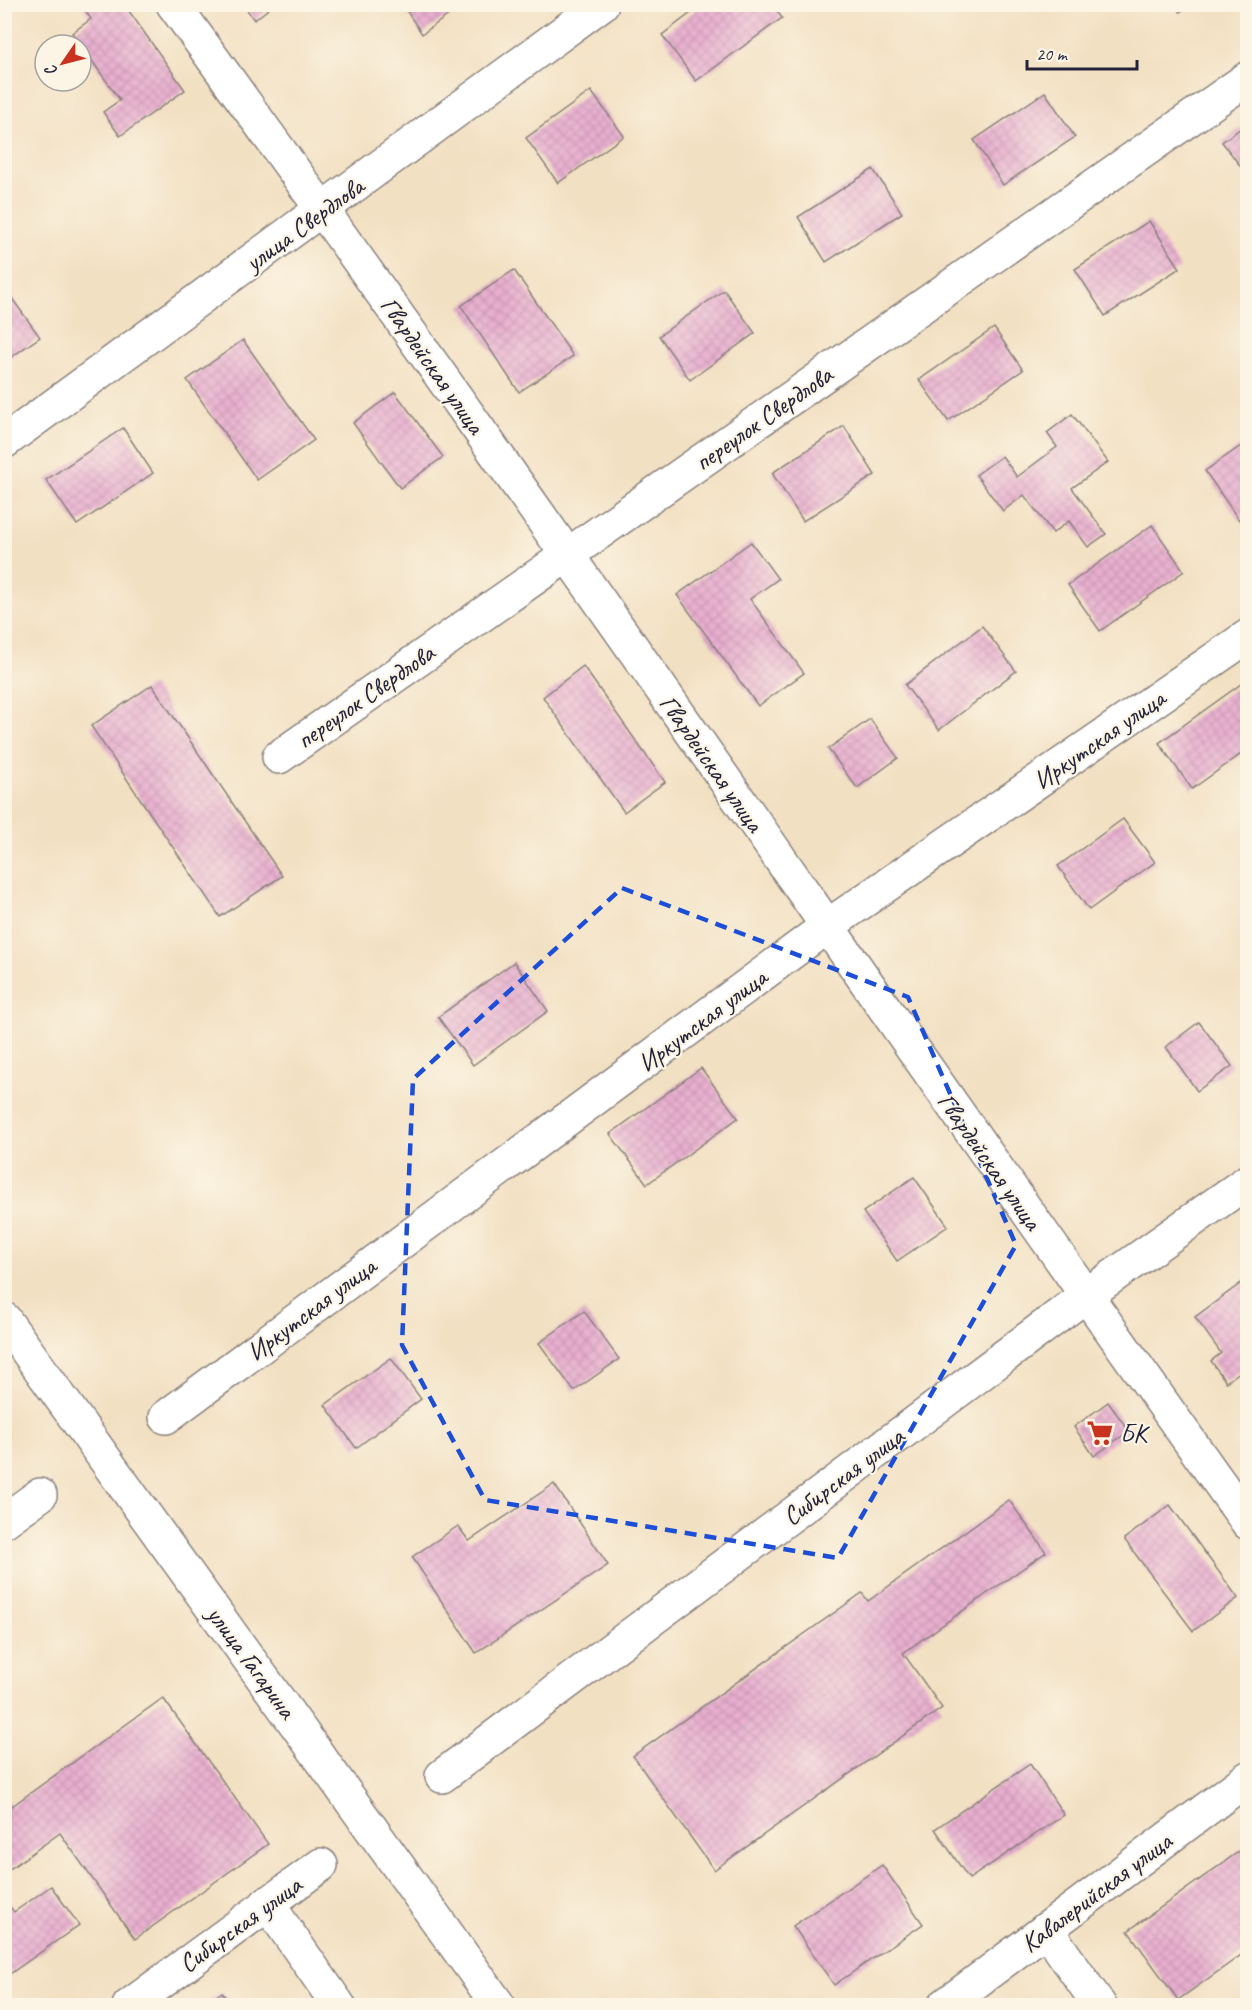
<svg xmlns="http://www.w3.org/2000/svg" width="1252" height="2010" viewBox="0 0 1252 2010" font-family="Caveat,sans-serif">
<style>
.building{fill:url(#building-cross-hatch)}
.lines{fill:none;stroke-linecap:round;stroke-linejoin:round}
.minor-casing{stroke:#8a817e;stroke-width:36}
.minor{stroke:#fff;stroke-width:33}
.marked{fill:none;stroke:#1d4ed8;stroke-width:4.5;stroke-dasharray:12 8;stroke-linejoin:round}
.labels{text-anchor:middle;stroke-width:4.5;stroke-linejoin:round;paint-order:stroke}
.street-label{font-size:26px;fill:#22223b;stroke:#fcf5e5}
.poi-label{font-size:26px;fill:#22223b;stroke:#fcf5e5;text-anchor:start}
</style>
<defs>
<pattern id="building-cross-hatch" width="8" height="8" patternUnits="userSpaceOnUse" patternTransform="scale(1.5)"><rect width="8" height="8" fill="#e8afcf"/><path d="M0 0l8 8M0 8l8-8" fill="none" stroke="#c796b3"/></pattern>
</defs>
<rect width="100%" height="100%" fill="#fcf5e5"/>
<filter id="ink" filterUnits="userSpaceOnUse"><feTurbulence type="fractalNoise" baseFrequency=".0167" numOctaves="2"/><feDisplacementMap in="SourceGraphic" scale="12" xChannelSelector="R" yChannelSelector="G"/><feConvolveMatrix kernelMatrix="1 2 1 2 8 2 1 2 1" color-interpolation-filters="sRGB"/></filter>
<filter id="wash" filterUnits="userSpaceOnUse"><feTurbulence type="fractalNoise" baseFrequency=".008" numOctaves="4" result="noise"/><feDisplacementMap in="SourceGraphic" scale="24" xChannelSelector="R" yChannelSelector="G"/><feGaussianBlur stdDeviation="1.35" result="paint"/><feColorMatrix in="noise" values="0 0 0 0 0 0 0 0 0 0 0 0 0 0 0 0 0 1.4 0 .05"/><feComposite in="paint" operator="in"/></filter>
<g filter="url(#wash)">
<rect width="100%" height="100%" fill="#f2e0c2"/>
<g id="blocks">
<g class="building">
<polygon points="81,4 124,4 185,90 120,136 103,112 120,100 72,33 91,19"/>
<polygon points="243,4 275,4 254,20"/>
<polygon points="402,4 464,4 422,34"/>
<polygon points="703,4 772,4 782,18 696,81 662,35"/>
<polygon points="1174,4 1191,4 1180,12"/>
<polygon points="591,91 624,136 558,183 526,138"/>
<polygon points="1045,92 1075,137 1003,185 974,140"/>
<polygon points="1248,123 1248,176 1222,142"/>
<polygon points="873,169 902,213 826,262 798,217"/>
<polygon points="1149,221 1180,268 1105,316 1075,269"/>
<polygon points="514,270 573,356 519,392 461,306"/>
<polygon points="724,290 755,333 690,380 659,336"/>
<polygon points="8,293 40,337 4,362 4,295"/>
<polygon points="994,328 1023,370 948,421 919,380"/>
<polygon points="243,340 314,440 257,480 187,380"/>
<polygon points="395,392 443,457 400,488 353,423"/>
<polygon points="1072,414 1108,462 1072,488 1106,534 1088,547 1069,521 1053,533 1024,495 1003,511 976,475 1002,456 1017,477 1057,447 1047,433"/>
<polygon points="844,426 875,475 803,521 772,473"/>
<polygon points="123,428 153,473 77,525 46,480"/>
<polygon points="1248,441 1248,514 1239,520 1205,471"/>
<polygon points="1152,525 1184,571 1100,631 1068,585"/>
<polygon points="751,542 778,579 750,599 804,673 758,706 677,595"/>
<polygon points="982,626 1016,671 939,730 905,685"/>
<polygon points="583,666 665,782 624,812 543,697"/>
<polygon points="1248,679 1248,749 1192,789 1159,743"/>
<polygon points="152,685 282,876 220,917 91,726"/>
<polygon points="870,719 898,758 857,788 828,749"/>
<polygon points="1123,819 1155,862 1089,910 1058,866"/>
<polygon points="514,962 548,1011 473,1065 438,1017"/>
<polygon points="1199,1022 1232,1066 1197,1091 1166,1047"/>
<polygon points="701,1068 738,1118 647,1184 610,1134"/>
<polygon points="914,1177 948,1226 897,1261 863,1212"/>
<polygon points="1248,1278 1248,1366 1226,1382 1211,1361 1221,1353 1195,1317"/>
<polygon points="584,1311 619,1359 574,1391 539,1343"/>
<polygon points="391,1358 421,1399 356,1448 325,1405"/>
<polygon points="1108,1402 1129,1431 1094,1456 1074,1427"/>
<polygon points="554,1484 608,1565 476,1653 412,1557 458,1526 469,1541"/>
<polygon points="1009,1500 1046,1552 903,1653 942,1708 714,1870 633,1756 862,1593 868,1601"/>
<polygon points="1170,1505 1238,1598 1193,1631 1124,1539"/>
<polygon points="163,1698 268,1844 135,1939 60,1833 4,1873 4,1796 12,1806"/>
<polygon points="1030,1764 1064,1815 969,1879 935,1829"/>
<polygon points="1248,1845 1248,1950 1178,2000 1128,1931"/>
<polygon points="882,1865 923,1924 834,1985 793,1926"/>
<polygon points="51,1886 79,1925 4,1978 4,1899 14,1912"/>
<polygon points="222,1992 231,2006 203,2006"/>
</g>
</g>
</g>
<g filter="url(#ink)">
<use href="#blocks" fill-opacity="0" stroke="#8a817e" stroke-width="1.5"/>
<g class="lines">
<g class="minor-casing">
<g id="minor">
<path d="M 173,4 C 540,505 887,1019 1248,1523"/>
<polyline points="4,442 602,4"/>
<polyline points="279,757 1248,78"/>
<polyline points="4,1319 499,2006"/>
<polyline points="166,1417 826,927 1248,636"/>
<polyline points="4,1521 40,1495"/>
<polyline points="442,1776 1085,1296 1248,1181"/>
<polyline points="267,1903 339,2006"/>
<polyline points="1046,1929 1100,2006"/>
<polyline points="129,2006 321,1865"/>
<polyline points="944,2006 1248,1778"/>
</g>
</g>
<use href="#minor" class="minor"/>
</g>
</g>
<path class="marked" d="M 622,888 L 908,997 L 1016,1245 L 838,1558 L 485,1500 L 402,1345 L 413,1079 Z"/>
<defs>
<g id="supermarket-bare" transform="scale(2.07)"><path d="M-6-5.5h2.5l.6 2H6L4.5 2H-2.5L-4.4-4H-6ZM-1.5 3.2a1.3 1.3 0 1 0 .1 0ZM3 3.2a1.3 1.3 0 1 0 .1 0Z" fill="#c8321e" stroke="#fcf5e5" stroke-width="2.5" paint-order="stroke"/></g>
</defs>
<g fill-rule="evenodd">
<use href="#supermarket-bare" x="1100" y="1433"/>
</g>
<g class="labels">
<g class="street-label">
<text transform="translate(304 224) rotate(-36)" y="9">улица Свердлова</text>
<text transform="translate(433 365) rotate(55)" y="9">Гвардейская улица</text>
<text transform="translate(763 418) rotate(-35)" y="9">переулок Свердлова</text>
<text transform="translate(365 696) rotate(-35)" y="9">переулок Свердлова</text>
<text transform="translate(1099 739) rotate(-35)" y="9">Иркутская улица</text>
<text transform="translate(712 763) rotate(55)" y="9">Гвардейская улица</text>
<text transform="translate(702 1020) rotate(-37)" y="9">Иркутская улица</text>
<text transform="translate(990 1161) rotate(55)" y="9">Гвардейская улица</text>
<text transform="translate(311 1309) rotate(-37)" y="9">Иркутская улица</text>
<text transform="translate(843 1476) rotate(-37)" y="9">Сибирская улица</text>
<text transform="translate(252 1662) rotate(54)" y="9">улица Гагарина</text>
<text transform="translate(1096 1892) rotate(-37)" y="9">Кавалерийская улица</text>
<text transform="translate(240 1924) rotate(-36)" y="9">Сибирская улица</text>
</g>
<g class="poi-label">
<text x="1120" y="1442">БК</text>
</g>
</g>
<rect width="1252" height="2010" fill="none" stroke="#fcf5e5" stroke-width="24"/>
<g transform="translate(63 63) rotate(235)"><circle r="28" fill="#fcf5e5" stroke="#a5a1a1" stroke-width="1.5"/>
<path d="M0-4.5L10 22L0 15L-10 22Z" fill="#c8321e"/>
<text y="-9" font-size="16" font-weight="bold" text-anchor="middle" fill="#22223b">С</text>
</g>
<path d="M1027 60v9h110v-9" fill="none" stroke="#22223b" stroke-width="3"/>
<text x="1036" y="60" font-size="18" fill="#22223b" stroke="#fcf5e5" stroke-width="4.5" paint-order="stroke">20 m</text>
</svg>
